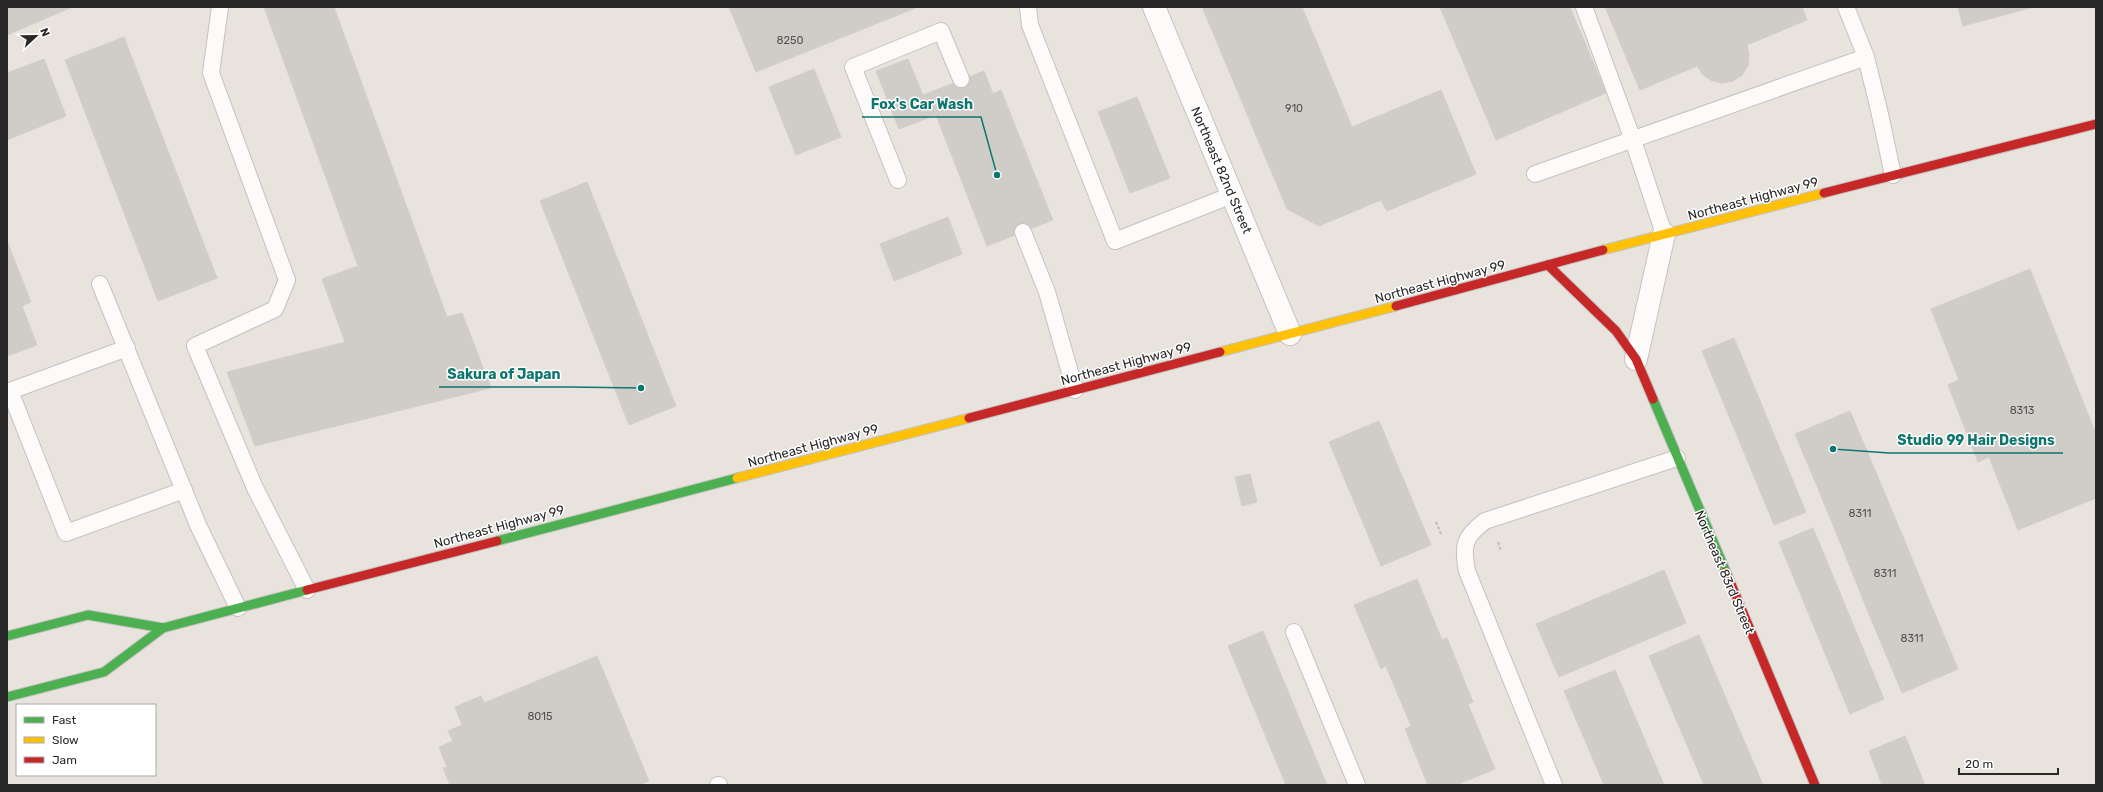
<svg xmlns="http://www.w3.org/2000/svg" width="2103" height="792" viewBox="0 0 2103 792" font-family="Rubik,sans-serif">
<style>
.building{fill:#d0cdc8;stroke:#d2cfc9}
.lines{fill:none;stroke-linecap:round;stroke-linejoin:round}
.lane-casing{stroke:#c4c2c2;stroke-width:18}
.street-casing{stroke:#c4c2c2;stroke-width:24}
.fast-casing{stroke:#c4c2c2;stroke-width:11}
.slow-casing{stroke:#c4c2c2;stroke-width:11}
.jam-casing{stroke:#c4c2c2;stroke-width:11}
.path{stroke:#c4c3c3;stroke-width:2.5;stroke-dasharray:3 2;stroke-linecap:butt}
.lane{stroke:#fcfbfa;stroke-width:16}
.street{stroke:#fcfbfa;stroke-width:22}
.fast{stroke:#4caf50;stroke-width:9}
.slow{stroke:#ffc107;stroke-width:9}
.jam{stroke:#c62828;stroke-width:9}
.labels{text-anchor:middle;stroke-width:3;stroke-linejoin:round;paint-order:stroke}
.number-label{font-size:11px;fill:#535251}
.street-label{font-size:13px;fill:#282828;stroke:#fff}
.leader{fill:none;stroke:#0f766e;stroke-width:1.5}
.callout-dot{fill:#0f766e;stroke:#fff;stroke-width:1.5}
.callout-label{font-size:14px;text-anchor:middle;font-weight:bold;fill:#0f766e;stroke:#fff;stroke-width:3;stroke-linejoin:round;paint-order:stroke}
</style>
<rect width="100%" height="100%" fill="#e8e3dc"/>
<g class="building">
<polygon points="7,7 72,7 7,35"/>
<polygon points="264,7 334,7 447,317 462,313 491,388 255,446 227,372 345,342 322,279 358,266"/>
<polygon points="729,7 918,7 756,72"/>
<polygon points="1202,7 1302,7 1352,127 1441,90 1476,174 1387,211 1381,200 1319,226 1287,209"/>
<polygon points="1440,7 1570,7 1606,93 1496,140"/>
<polygon points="1605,7 1802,7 1807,20 1747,45 1749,55 1748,66 1742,75 1733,81 1722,83 1712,81 1703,75 1697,66 1640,90"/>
<polygon points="1958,7 2034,7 1963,26"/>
<polygon points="124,37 217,278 158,301 65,60"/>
<polygon points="44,59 66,116 7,140 7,73"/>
<polygon points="908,59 923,95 984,71 993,94 1001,90 1053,220 987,246 936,115 899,129 876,71"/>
<polygon points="814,69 841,137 796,155 769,87"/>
<polygon points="1137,97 1170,178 1130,193 1098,112"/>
<polygon points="587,182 676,406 629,425 540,201"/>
<polygon points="948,217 962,254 894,281 880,244"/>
<polygon points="7,241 31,302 22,306 37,345 7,356"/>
<polygon points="2030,269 2096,434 2096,498 2018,530 1989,457 1978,462 1948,385 1959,380 1931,309"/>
<polygon points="1734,338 1806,512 1774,525 1702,351"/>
<polygon points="1850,411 1872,463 1817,486 1795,434"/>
<polygon points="1379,421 1431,545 1381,566 1329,442"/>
<polygon points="1872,463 1904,539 1848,562 1817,486"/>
<polygon points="1250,474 1257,502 1242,506 1235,477"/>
<polygon points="1813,528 1884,699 1850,714 1779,542"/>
<polygon points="1904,539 1922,583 1866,607 1848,562"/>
<polygon points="1664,570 1686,623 1559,677 1536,624"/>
<polygon points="1417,579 1442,640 1447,638 1473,702 1468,704 1495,769 1456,785 1428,785 1405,729 1411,726 1386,666 1381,669 1354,605"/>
<polygon points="1922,583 1958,669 1902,693 1866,607"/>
<polygon points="1263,631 1327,785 1286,785 1228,646"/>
<polygon points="1699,635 1763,785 1704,785 1649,656"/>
<polygon points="597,656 649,781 638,785 450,785 443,768 447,767 439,747 453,741 448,731 462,725 455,707 481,696 484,703"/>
<polygon points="1615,670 1664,785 1604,785 1564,691"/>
<polygon points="1905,736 1925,785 1882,785 1869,751"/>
</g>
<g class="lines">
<g class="lane-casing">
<g id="lane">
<polyline points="220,7 211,73 287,280 275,309 195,346 255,488 307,590"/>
<polyline points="1028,7 1030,25 1115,241 1232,195"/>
<polyline points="1584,7 1633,140 1664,234"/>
<polyline points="1846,7 1866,57 1879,110 1893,175"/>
<polyline points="1535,174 1866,57"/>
<polyline points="898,180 853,67 941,31 961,79"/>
<polyline points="1023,232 1047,292 1075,390"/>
<polyline points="100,284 198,525 238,608"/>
<polyline points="127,348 10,391 66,533 184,490"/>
<polyline points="1294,632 1357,785"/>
<polyline points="718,785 719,785"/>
<path d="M 1554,785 L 1467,571 C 1462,545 1464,537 1485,521 L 1677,458"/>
</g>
</g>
<g class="street-casing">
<g id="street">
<polyline points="1154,7 1290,334"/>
<polyline points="1636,359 1664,234"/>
</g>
</g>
<g class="fast-casing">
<g id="fast">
<polyline points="1653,399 1726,572"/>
<polyline points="497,541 737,478"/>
<polyline points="7,636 88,615 163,628"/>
<polyline points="7,697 104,672 163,628 307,590"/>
</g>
</g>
<g class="slow-casing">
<g id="slow">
<polyline points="1603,250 1824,193"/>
<polyline points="1220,352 1396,306"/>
<polyline points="737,478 969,418"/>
</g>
</g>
<g class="jam-casing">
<g id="jam">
<polyline points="1824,193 2096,124"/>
<polyline points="1548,265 1616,331 1636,359 1653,399"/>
<polyline points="1396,306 1603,250"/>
<polyline points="969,418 1220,352"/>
<polyline points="1726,572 1815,785"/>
<polyline points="307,590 497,541"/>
</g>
</g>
<g class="path">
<polyline points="1436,522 1441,534"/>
<polyline points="1498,542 1501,551"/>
</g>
<use href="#lane" class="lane"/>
<use href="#street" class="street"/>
<use href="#fast" class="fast"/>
<use href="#slow" class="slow"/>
<use href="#jam" class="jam"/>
</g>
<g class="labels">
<g class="number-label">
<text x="790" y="44">8250</text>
<text x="1294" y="112">910</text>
<text x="2022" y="414">8313</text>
<text x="1860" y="517">8311</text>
<text x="1885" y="577">8311</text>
<text x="1912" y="642">8311</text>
<text x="540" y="720">8015</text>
</g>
<g class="street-label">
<text transform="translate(1222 170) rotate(67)" y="5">Northeast 82nd Street</text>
<text transform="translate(1753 198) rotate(-15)" y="5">Northeast Highway 99</text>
<text transform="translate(1440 281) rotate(-15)" y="5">Northeast Highway 99</text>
<text transform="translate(1126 363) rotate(-15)" y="5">Northeast Highway 99</text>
<text transform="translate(813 445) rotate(-15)" y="5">Northeast Highway 99</text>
<text transform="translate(499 526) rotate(-15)" y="5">Northeast Highway 99</text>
<text transform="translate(1725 572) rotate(67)" y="5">Northeast 83rd Street</text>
</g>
</g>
<path class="leader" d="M997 175L981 117H862M641 388L569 387H439M1833 449L1889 453H2063"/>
<g class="callout-dot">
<circle cx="997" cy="175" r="4"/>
<circle cx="641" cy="388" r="4"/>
<circle cx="1833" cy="449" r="4"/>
</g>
<g class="callout-label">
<text x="922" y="109">Fox's Car Wash</text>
<text x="504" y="379">Sakura of Japan</text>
<text x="1976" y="445">Studio 99 Hair Designs</text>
</g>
<rect width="2103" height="792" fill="none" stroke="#282828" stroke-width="16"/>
<rect x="16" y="704" width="140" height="72" fill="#ffffff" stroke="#a9a9a9"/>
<rect x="24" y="717" width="20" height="6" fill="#4caf50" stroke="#a9a9a9"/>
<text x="52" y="724" font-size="12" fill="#282828">Fast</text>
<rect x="24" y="737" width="20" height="6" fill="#ffc107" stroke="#a9a9a9"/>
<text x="52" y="744" font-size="12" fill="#282828">Slow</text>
<rect x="24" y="757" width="20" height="6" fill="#c62828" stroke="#a9a9a9"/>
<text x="52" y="764" font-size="12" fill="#282828">Jam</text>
<g transform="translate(36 36) rotate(68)" stroke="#ffffff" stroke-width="3" paint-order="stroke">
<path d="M0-3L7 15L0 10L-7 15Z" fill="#282828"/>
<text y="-6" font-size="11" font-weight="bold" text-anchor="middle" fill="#282828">N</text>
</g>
<path d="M1959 768v6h99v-6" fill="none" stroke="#282828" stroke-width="2"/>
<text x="1965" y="768" font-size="12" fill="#282828" stroke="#ffffff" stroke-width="3" paint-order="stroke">20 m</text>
</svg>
